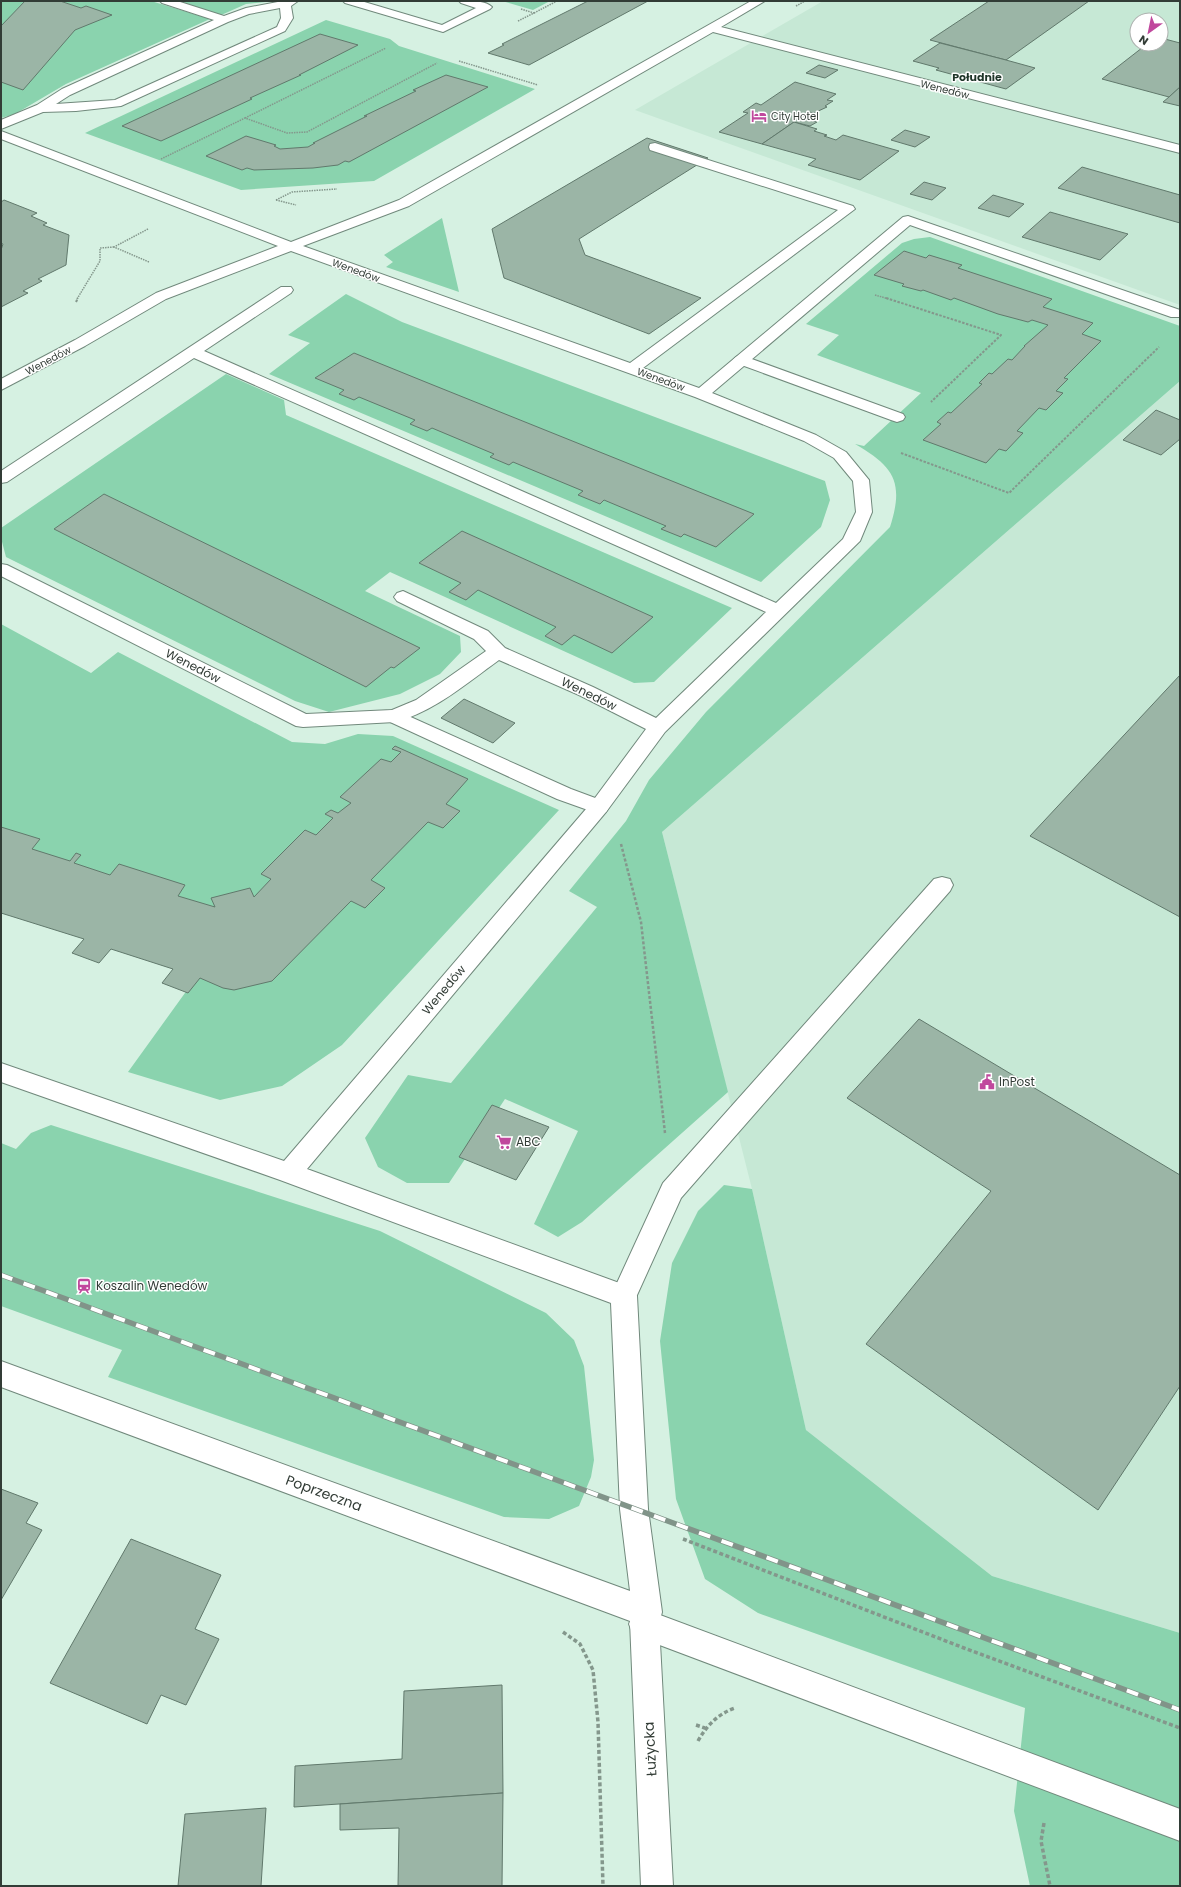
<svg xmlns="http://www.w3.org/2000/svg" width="1181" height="1887" viewBox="0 0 1181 1887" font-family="Poppins,sans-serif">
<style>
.built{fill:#c6e8d5;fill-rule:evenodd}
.green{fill:#8ad3ae}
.building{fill:#9bb5a6;stroke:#61796c}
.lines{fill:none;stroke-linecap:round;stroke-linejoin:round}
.lane-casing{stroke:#71897c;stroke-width:2}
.street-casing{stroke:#71897c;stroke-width:2}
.path-far3{stroke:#84978c;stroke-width:1.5;stroke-dasharray:1.5 1;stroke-linecap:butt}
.path-far2{stroke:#84978c;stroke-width:2;stroke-dasharray:2.5 1.5;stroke-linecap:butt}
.path-far1{stroke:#84978c;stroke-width:2.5;stroke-dasharray:3 2;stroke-linecap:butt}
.path{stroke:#84978c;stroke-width:3.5;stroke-dasharray:4 2.5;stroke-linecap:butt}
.lane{fill:#fff;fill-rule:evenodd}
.street{fill:#fff;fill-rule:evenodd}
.rail-casing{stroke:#819489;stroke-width:5.5}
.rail{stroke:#fff;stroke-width:4;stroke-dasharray:12;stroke-linecap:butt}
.labels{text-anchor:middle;stroke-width:3;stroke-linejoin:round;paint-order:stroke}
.far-street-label{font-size:10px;fill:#323c36;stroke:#fff}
.far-poi-label{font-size:10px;fill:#323c36;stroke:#fff;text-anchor:start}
.far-neighbourhood-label{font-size:11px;font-weight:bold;fill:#1f3529;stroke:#fff}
.street-label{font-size:12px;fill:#323c36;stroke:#fff}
.poi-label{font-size:12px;fill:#323c36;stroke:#fff;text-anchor:start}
.near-street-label{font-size:14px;fill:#323c36;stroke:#fff}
</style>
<rect width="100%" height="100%" fill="#d6f1e2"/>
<g class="built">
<path d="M 823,1 L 1180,1 L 1180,305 L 635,110 ZM 1137,20 L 1161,20 L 1161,44 L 1137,44 Z"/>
<polygon points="1180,381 1180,1633 992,1576 806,1430 752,1189 662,832"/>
</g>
<g class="green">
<polygon points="1,1 151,1 210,19 66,84 15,114 1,118"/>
<polygon points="173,1 274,1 246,4 219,16"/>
<polygon points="502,1 550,1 533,10"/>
<polygon points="326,20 390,39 399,46 535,89 374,181 241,190 85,133"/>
<polygon points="442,218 459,292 386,267 393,262 384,255"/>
<path d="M 930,237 L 1180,326 L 1180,381 L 662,832 L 728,1092 L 582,1222 L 558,1237 L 534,1224 L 578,1131 L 505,1099 L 449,1183 L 407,1183 L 378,1167 L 365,1138 L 408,1075 L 451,1083 L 597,907 L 569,891 L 626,821 L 649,780 L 706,712 L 890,527 C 904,483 895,467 855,444 L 864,446 L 921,393 L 817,355 L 839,335 L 806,324 L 902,243 L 914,239 Z"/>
<polygon points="346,294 402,322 825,481 830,500 821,527 761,582 269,374 310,343 288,335"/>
<polygon points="226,374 284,400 286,415 732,608 654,682 634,683 390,572 365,591 460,636 461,652 440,674 400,694 329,712 295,701 6,557 1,538 1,528"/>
<polygon points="1,624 91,673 118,652 292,742 325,744 358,734 393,736 559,810 342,1045 282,1086 220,1100 128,1072 203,968 1,899"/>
<polygon points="51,1125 380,1231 546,1313 574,1340 584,1366 594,1460 591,1477 579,1506 549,1519 504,1517 108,1377 122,1350 1,1306 1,1143 16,1149 31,1133"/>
<polygon points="724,1185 752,1189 806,1430 992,1576 1180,1633 1180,1886 1030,1886 1014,1811 1025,1708 758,1613 705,1579 676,1499 660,1341 672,1263 698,1211"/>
</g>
<g class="building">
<polygon points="25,1 60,1 81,8 86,6 112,15 75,30 23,90 1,82 1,26"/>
<polygon points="588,1 648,1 529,65 488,53 504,45 502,44"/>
<polygon points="989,1 1089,1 1006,60 930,40"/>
<polygon points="320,34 358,45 299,75 301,75 250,98 252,99 161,141 122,126"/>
<polygon points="1161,38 1180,43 1180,87 1169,97 1102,79 1147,44 1161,44"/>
<polygon points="940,43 1006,60 1035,68 1006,89 936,70 939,68 913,61"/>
<polygon points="819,65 838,70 825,78 806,73"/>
<polygon points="446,75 488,87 349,162 345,161 338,165 313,168 254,170 247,168 242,170 206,156 246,136 276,145 274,146 280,149 308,147 315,143 313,143 367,116 364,116 416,91 413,90"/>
<polygon points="795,82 836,94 827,100 833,101 825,106 827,107 814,113 809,112 801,118 817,122 810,126 794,122 762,144 719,132 748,113 743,112 756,103 761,105"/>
<polygon points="1180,87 1180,106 1163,102 1169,97"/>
<polygon points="794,122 817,129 814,131 827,135 824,136 836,140 843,135 899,151 860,180 808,165 816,159 762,144"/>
<polygon points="905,130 930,137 915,147 891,140"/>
<polygon points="647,138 708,158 579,239 585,255 701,298 649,334 504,278 492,229"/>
<polygon points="1082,167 1180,195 1180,223 1058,188"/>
<polygon points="924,182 946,188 932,200 910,194"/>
<polygon points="993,195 1024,204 1009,217 978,208"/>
<polygon points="4,200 37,213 31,216 47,223 43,225 69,235 66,265 38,279 42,281 23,291 28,293 1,307 1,250 3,244 1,243 1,202"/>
<polygon points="1050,212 1128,234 1100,260 1022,237"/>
<polygon points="904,251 926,258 929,255 962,265 958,268 1052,299 1043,307 1093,323 1082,334 1101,341 1064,378 1068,379 1056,391 1063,393 1046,410 1039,408 1017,431 1023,433 1006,451 999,449 986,463 923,440 941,424 937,422 948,412 951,413 982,384 979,383 989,373 992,374 1008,359 1012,360 1025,346 1024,346 1048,325 1032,320 1028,322 998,314 954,298 951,300 923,290 921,291 902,286 904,284 874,275"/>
<polygon points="354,353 428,383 754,514 716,547 684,534 681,537 661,529 666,526 604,500 600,504 578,495 583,491 513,462 509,465 490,457 494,454 432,428 427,431 410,424 415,420 359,397 354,400 339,394 344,390 315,378"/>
<polygon points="1156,410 1180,420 1180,439 1161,455 1123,440"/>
<polygon points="104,494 420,648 394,668 391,667 366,687 54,529"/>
<polygon points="462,531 653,617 612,653 574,635 562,645 545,636 556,627 478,590 466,600 449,592 461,583 419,563"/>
<polygon points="1180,675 1180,917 1030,836"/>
<polygon points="464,699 515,723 493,743 441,718"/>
<polygon points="395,746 468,779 446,804 460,811 443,828 428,822 371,880 385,888 365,908 351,901 272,981 234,990 223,988 200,978 188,993 162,983 173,969 111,949 99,963 72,953 84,939 1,913 1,827 40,839 32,849 70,861 76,853 81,855 74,863 110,875 119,864 185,885 178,896 215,907 211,898 250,888 254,897 271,879 261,874 305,830 316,835 333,818 325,814 331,810 338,813 351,803 340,797 381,759 391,762 401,752 392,749"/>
<polygon points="919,1019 1180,1175 1180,1386 1098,1510 866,1344 991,1191 847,1098"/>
<polygon points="492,1105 549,1127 516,1180 459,1157"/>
<polygon points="1,1489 38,1503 26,1523 42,1530 1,1600"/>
<polygon points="131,1539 221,1575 195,1629 219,1639 186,1705 161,1695 147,1724 50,1683"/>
<polygon points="502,1685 503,1793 294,1807 295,1766 402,1759 404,1691"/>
<polygon points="503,1793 502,1886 398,1886 399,1828 340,1830 340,1804"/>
<polygon points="266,1808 261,1886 178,1886 185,1814"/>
</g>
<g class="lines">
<g class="lane-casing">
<g id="lane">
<polygon points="741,355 903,414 905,417 903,420 897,422 891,420 736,363 733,360 736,357"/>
<polygon points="395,710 571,789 606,802 609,807 606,812 599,814 557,799 388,721 385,716 388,711"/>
<polygon points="942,877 950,879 953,885 950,891 681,1198 633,1304 624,1308 615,1304 611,1296 663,1183 934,879"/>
<polygon points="644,1609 1180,1809 1180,1841 633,1635 629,1624 633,1613"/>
</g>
</g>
<g class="street-casing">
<g id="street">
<path d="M 160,1 L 177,1 L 224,16 L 246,8 L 283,1 L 298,1 L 291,6 L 293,18 L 285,31 L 121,106 L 76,111 L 43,112 L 1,129 L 1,120 L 37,105 L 62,89 L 214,20 L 162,3 ZM 280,8 L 281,18 L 277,27 L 115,100 L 56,104 L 70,95 L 228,22 L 249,14 Z"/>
<path d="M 343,1 L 361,1 L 442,25 L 476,8 L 461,3 L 459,1 C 469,1 485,0 492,7 L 490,9 L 443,32 L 345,3 Z"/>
<path d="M 751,1 L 765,1 L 721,27 L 1180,145 L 1180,153 L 713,32 L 409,206 L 303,246 L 630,363 L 838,210 L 650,150 L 649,147 L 650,144 L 655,143 L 853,206 L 855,209 L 643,368 L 699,388 L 903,217 L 908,216 L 1180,310 L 1180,317 L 1171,317 L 910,225 L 712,393 L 816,435 L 846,452 L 869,480 L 872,512 L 860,541 L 665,732 L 606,812 L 307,1169 L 633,1288 L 637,1296 L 648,1509 L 662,1612 L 659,1624 L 673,1886 L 641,1886 L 630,1621 L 1,1387 L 1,1361 L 630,1591 L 620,1509 L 611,1303 L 280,1180 L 1,1082 L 1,1063 L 284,1161 L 592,802 L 646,729 L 579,695 L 499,660 C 467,683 434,712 395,722 L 303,727 L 296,726 L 1,576 L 1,564 L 7,565 L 306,714 L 392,710 L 416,700 L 486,651 L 474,639 L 397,601 L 394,597 L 397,593 L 403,591 L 488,631 L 505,648 L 593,687 L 656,718 L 766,612 L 194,358 L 7,482 L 1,483 L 1,471 L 281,287 L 291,287 L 293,290 L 291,293 L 204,351 L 776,603 L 843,539 L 856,512 L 853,481 L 834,458 L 804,441 L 695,397 L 291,251 L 166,299 L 85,346 L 1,390 L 1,379 L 75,340 L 156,293 L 278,246 L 1,139 L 1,131 L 291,242 L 399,200 Z"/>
</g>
</g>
<g class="path-far3">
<polyline points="796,6 805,1"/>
<polyline points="534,13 557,1"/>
<polyline points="518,21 534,13 521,9"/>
<polyline points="459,61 538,85"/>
<polyline points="245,118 386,48"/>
<polyline points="161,159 245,118 287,133 307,132 437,63"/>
<polyline points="276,200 292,192 337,189"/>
<polyline points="276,200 296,205"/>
<polyline points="148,229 114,247 149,262"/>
<polyline points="875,295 889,299"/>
<polyline points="77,299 100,261 100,248 114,247"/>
</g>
<g class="path-far2">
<polyline points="886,298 1001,335 931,402"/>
<polyline points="76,302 78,298"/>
<polyline points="901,453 1009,493 1159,347"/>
</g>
<polyline class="path-far1" points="621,844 641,922 665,1133"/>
<g class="path">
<polyline points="683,1539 964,1648 1180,1728"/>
<polyline points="563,1632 580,1644 593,1670 598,1722 603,1886"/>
<polyline points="696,1725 705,1728"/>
<path d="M 698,1741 C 707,1725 718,1714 735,1708"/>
<polyline points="1044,1823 1041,1841 1050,1886"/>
</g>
<use href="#lane" class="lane"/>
<use href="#street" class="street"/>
<g class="rail-casing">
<polyline id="rail" points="1,1275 1180,1710"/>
</g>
<use href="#rail" class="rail"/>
</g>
<defs>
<g id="hotel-bare" transform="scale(1.2)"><path d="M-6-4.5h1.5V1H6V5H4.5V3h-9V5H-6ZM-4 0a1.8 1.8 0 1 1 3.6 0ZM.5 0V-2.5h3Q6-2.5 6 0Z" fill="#c0489d" stroke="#fff" stroke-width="2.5" paint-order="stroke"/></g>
<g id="civic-bare" transform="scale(1.2)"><path d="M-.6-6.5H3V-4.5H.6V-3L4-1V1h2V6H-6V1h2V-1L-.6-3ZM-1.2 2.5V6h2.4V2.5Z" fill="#c0489d" stroke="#fff" stroke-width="2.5" paint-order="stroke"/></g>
<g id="supermarket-bare" transform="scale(1.2)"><path d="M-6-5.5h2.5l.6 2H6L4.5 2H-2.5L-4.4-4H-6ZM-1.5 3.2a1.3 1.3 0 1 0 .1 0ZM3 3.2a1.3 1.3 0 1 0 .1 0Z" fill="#c0489d" stroke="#fff" stroke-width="2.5" paint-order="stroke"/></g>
<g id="station-bare" transform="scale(1.2)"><path d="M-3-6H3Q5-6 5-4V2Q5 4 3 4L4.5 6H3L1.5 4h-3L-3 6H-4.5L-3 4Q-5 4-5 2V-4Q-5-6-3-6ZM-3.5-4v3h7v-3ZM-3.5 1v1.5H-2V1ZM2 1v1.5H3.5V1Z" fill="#c0489d" stroke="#fff" stroke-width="2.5" paint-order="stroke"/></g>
</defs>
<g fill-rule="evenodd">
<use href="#hotel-bare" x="759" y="116"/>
<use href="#civic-bare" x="987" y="1082"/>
<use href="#supermarket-bare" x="504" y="1142"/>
<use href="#station-bare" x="84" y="1286"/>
</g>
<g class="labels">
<g class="far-street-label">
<text transform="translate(945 89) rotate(14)" y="4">Wenedów</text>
<text transform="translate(356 270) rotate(20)" y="4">Wenedów</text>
<text transform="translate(48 360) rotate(-28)" y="4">Wenedów</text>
<text transform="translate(661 379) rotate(20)" y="4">Wenedów</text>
</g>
<g class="far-poi-label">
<text x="771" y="120">City Hotel</text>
</g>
<g class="far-neighbourhood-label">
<text x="977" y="81">Południe</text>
</g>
<g class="street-label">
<text transform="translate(193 666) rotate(27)" y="4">Wenedów</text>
<text transform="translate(589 694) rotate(26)" y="4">Wenedów</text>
<text transform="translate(444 990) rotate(-50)" y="4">Wenedów</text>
</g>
<g class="poi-label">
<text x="999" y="1086">InPost</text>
<text x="516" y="1146">ABC</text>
<text x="96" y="1290">Koszalin Wenedów</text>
</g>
<g class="near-street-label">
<text transform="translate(324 1493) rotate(20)" y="5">Poprzeczna</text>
<text transform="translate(650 1749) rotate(-93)" y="5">Łużycka</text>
</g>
</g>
<rect width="1181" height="1887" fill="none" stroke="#323c36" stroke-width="4"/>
<g transform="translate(1149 32) rotate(213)"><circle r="19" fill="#ffffff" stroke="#adb1af"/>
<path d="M0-3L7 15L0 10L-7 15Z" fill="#c0489d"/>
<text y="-6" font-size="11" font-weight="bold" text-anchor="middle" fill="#323c36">N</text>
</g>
</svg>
